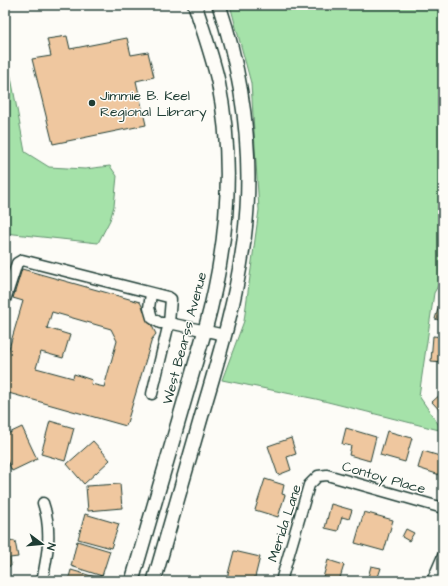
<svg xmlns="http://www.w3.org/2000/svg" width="448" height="586" viewBox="0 0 448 586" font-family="'Architects Daughter',sans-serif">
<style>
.green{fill:#a5e2a9;stroke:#62906e}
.building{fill:#efc79f;stroke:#1f3d34;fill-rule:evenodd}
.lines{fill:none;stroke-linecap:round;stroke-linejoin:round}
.minor-casing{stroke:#1f3d34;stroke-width:13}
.major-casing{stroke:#1f3d34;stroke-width:16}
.minor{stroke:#fdfcf7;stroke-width:10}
.major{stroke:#fdfcf7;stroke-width:13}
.poi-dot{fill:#1f3d34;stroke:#fdfcf7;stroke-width:1.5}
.labels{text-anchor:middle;stroke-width:3;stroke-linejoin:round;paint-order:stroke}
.poi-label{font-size:14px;fill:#1f3d34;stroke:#fdfcf7;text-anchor:start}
.street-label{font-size:14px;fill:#1f3d34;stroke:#fdfcf7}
</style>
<rect width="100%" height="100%" fill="#fdfcf7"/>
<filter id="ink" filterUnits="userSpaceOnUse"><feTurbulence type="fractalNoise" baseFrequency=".025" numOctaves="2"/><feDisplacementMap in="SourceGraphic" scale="8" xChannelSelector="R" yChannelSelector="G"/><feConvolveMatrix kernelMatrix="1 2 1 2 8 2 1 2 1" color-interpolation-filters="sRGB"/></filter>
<g filter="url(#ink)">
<g class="green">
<polygon points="230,5 443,5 443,277 434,293 419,396 443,431 316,399 222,380 244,321 259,210 251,83"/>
<polygon points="5,55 7,56 25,152 49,167 85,169 110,166 117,176 114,206 110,220 98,243 5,233"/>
</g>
<g class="building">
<polygon points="67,36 70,49 127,38 131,55 148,52 154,77 136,81 146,125 53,144 32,59 51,56 47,39"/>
<path d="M 22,269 L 140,302 L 156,334 L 152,339 L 126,426 L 5,392 L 5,362 L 23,301 L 13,298 ZM 52,312 L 111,329 L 117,341 L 104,387 L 91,384 L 92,380 L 74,374 L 73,378 L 36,368 L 41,352 L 63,358 L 70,335 L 47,328 Z"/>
<polygon points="443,292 443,321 435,319"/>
<polygon points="433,336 443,337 443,362 431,361"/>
<polygon points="443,392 443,414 432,402"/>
<polygon points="50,421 74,428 65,461 41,454"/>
<polygon points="22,427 37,459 12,471 5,456 5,435"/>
<polygon points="346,428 376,437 370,461 349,455 351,446 342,444"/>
<polygon points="387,431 412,438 405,462 380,455"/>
<polygon points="291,438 296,454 287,457 291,470 278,475 268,446"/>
<polygon points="93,441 110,460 84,484 67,464"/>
<polygon points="423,451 443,457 443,476 418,468"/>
<polygon points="265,479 284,485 282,494 285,495 278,517 255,510"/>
<polygon points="120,484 122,508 88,511 86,486"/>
<polygon points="331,504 352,510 349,519 342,517 338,531 325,528"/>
<polygon points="364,512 393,520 384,551 355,543"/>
<polygon points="85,514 119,524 111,548 78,539"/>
<polygon points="406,529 414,533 409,541 402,537"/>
<polygon points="15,541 18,557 10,558 11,566 5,567 5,542"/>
<polygon points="77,541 110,551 102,576 71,566"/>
<polygon points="234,551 260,557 254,581 237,581 227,578"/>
<polygon points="328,560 344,565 339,581 322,581"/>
<polygon points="371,566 381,568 378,577 392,581 367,581"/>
<polygon points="71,570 102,579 101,581 68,581"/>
<polygon points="5,578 17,581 5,581"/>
</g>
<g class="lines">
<g class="minor-casing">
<g id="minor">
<polyline points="151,294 149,308 152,318 160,323 169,323 152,394"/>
<polyline points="5,300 17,263 22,260 168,297 171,299 169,323 225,335"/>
<path d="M 42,581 C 48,554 52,529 43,503"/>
<polyline points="281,581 309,485 318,476 327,475 443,508"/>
<polyline points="432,581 443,556"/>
</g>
</g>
<g class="major-casing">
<g id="major">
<path d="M 132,581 L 205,330 C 227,250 235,163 218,81 C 212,55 203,30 195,5"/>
<path d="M 154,581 C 171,522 188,463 205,404 C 221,350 237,296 244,240 C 254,161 244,80 219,5"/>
</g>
</g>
<use href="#minor" class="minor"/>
<use href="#major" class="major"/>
</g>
</g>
<circle class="poi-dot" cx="92" cy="103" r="4"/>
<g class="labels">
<g class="poi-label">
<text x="100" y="100">Jimmie B. Keel<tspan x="100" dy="16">Regional Library</tspan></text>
</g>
<g class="street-label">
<text transform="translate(184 338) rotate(-75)" y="5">West Bearss Avenue</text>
<text transform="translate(384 477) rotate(16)" y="5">Contoy Place</text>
<text transform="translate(284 523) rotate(-72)" y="5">Merida Lane</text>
</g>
</g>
<rect width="448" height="586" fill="none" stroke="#fdfcf7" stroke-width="20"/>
<rect x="10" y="10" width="428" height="566" fill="none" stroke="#1f3d34" stroke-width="1.5" filter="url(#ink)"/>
<g transform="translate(42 544) rotate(106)" stroke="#fdfcf7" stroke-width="3" paint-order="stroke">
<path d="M0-3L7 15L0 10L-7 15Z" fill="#1f3d34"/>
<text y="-6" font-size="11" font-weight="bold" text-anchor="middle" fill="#1f3d34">N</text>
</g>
</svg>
